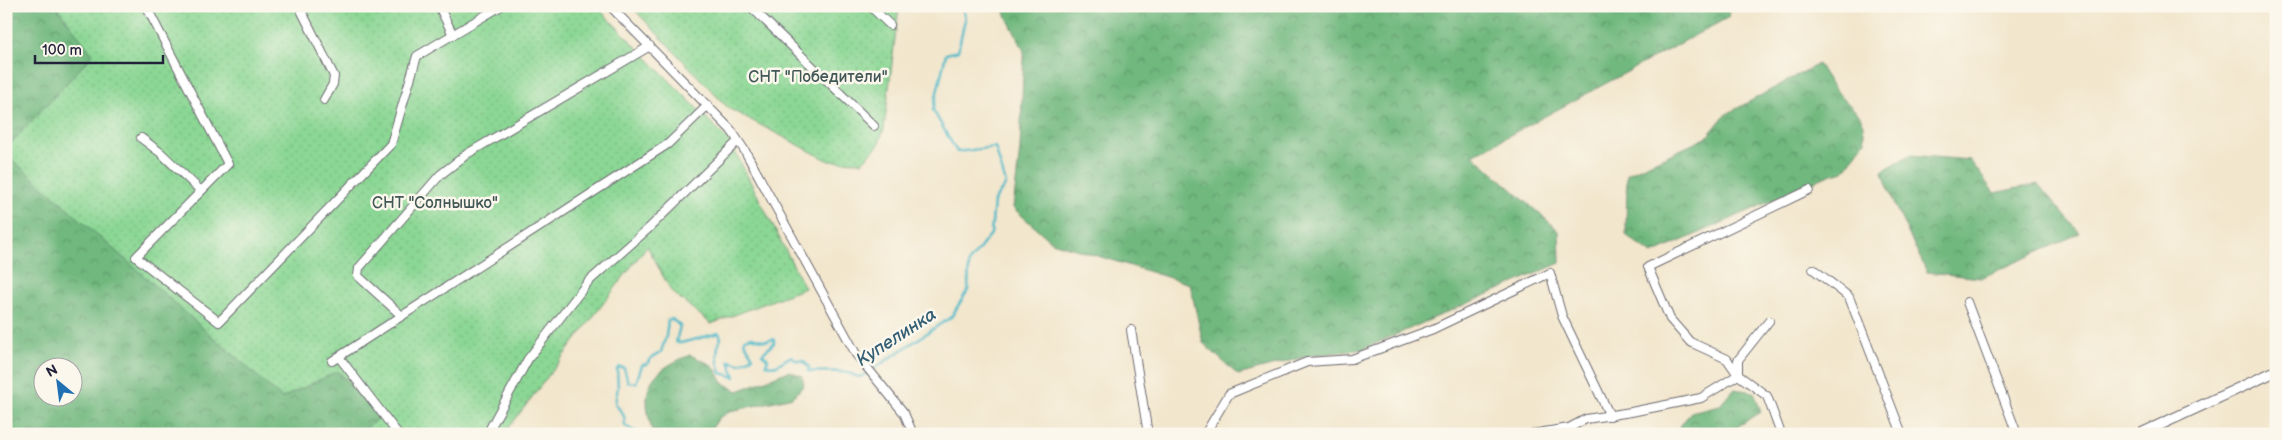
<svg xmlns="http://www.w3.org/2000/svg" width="2282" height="440" viewBox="0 0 2282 440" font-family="'Balsamiq Sans',sans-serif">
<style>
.forest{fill:url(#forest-crowns);stroke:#496d5c;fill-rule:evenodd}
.park{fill:url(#park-dots);stroke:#567c68}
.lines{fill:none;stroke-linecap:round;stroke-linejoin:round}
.stream{stroke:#4db9c9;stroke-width:2.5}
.minor-casing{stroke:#6b676e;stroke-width:10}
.tertiary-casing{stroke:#6b676e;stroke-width:12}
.minor{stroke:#fff;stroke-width:8}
.tertiary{stroke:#fff;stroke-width:10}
.labels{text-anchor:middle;stroke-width:5;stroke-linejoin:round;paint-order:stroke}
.park-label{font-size:16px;fill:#425856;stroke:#fbf7ec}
.water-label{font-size:18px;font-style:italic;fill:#335e74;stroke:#fbf7ec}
</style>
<defs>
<pattern id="forest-crowns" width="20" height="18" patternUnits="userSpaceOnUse" patternTransform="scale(1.25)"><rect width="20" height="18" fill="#70b87e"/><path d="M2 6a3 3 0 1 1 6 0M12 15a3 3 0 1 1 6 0" fill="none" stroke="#5c9568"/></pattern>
<pattern id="park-dots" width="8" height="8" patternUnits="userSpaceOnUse" patternTransform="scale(1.25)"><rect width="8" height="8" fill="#8bd794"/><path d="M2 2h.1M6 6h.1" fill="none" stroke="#78b880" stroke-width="1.8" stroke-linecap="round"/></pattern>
</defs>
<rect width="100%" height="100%" fill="#fbf7ec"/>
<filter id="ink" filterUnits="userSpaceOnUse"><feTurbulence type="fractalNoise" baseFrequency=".02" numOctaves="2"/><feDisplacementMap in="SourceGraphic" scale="10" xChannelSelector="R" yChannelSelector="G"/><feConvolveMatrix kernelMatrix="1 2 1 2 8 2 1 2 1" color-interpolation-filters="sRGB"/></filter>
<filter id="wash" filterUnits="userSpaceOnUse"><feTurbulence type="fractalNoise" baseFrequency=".0096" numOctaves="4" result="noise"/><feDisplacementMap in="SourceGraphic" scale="20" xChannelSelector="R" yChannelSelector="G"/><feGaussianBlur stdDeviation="1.12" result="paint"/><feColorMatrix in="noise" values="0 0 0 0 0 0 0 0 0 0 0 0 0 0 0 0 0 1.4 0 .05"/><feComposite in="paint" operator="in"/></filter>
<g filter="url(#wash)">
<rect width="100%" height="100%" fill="#f2e6cc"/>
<g class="forest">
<polygon points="6,6 56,6 93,55 6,148"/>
<polygon points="1001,6 1729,6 1729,17 1473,155 1559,231 1560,263 1363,349 1308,356 1238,375 1203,343 1190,284 1052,242 1013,208 1020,149 1024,51"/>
<polygon points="1818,64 1834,89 1862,118 1865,141 1844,171 1829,175 1652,254 1626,235 1627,174 1706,138 1725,115"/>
<path d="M 6,154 L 282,398 L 337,371 L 379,417 L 360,434 L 6,434 ZM 42,368 L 72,368 L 72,398 L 42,398 Z"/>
<polygon points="1910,155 1970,160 1994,193 2038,184 2080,233 1981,278 1927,272 1896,208 1882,171"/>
<path d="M 690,355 L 710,364 L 716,370 L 723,383 L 738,391 L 789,371 L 802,376 L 804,385 L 793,397 L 731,411 L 719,418 L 708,434 L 653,434 C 640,389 646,373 690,355 Z"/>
<polygon points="1734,389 1754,392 1761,412 1726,434 1674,434 1691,412 1720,405"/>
</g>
<g class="park">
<polygon points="56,6 596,6 730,142 805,288 711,324 671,291 647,246 504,434 360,434 379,417 338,371 282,398 6,154 6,148 93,55"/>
<polygon points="631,6 899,6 884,129 878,146 862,162 829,161 728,108"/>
</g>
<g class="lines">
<path class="stream" d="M 640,434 L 625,426 L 624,416 L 615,403 L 618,387 L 617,369 L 620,367 L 624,368 L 628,382 L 636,383 L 642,365 L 647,364 L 650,359 L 661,352 L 666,336 L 668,320 L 672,319 L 680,326 L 676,342 L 681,343 L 719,333 L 721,338 C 715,350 717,361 721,373 L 735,377 L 729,361 L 740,364 L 753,357 L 744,342 L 745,339 L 752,337 L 765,341 L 774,339 L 774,343 L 762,354 L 768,359 L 766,364 C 775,370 783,360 792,356 L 795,360 L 803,361 L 809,367 L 808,371 C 825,373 843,368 858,377 L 863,376 L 951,317 L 968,290 L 969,262 L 991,234 L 994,201 L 1006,184 L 995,147 L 957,152 L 933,110 L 946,54 L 958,51 L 965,19 L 963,6"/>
</g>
</g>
<g filter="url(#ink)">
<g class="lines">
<g class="minor-casing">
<g id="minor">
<polyline points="146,6 228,164 136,257 219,322 391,144 417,56 501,6"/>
<polyline points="299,6 334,76 333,84 324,100"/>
<polyline points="439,6 453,35"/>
<polyline points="610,6 731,130 745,151 856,354 904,413 913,434"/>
<polyline points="750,6 874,126"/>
<polyline points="870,6 890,25"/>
<polyline points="141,138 161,153 201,191"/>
<polyline points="1813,269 1849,297 1902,434"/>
<polyline points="1967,302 2017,434"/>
<polyline points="402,316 358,276 359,268 440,175 467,154 650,46"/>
<polyline points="1131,330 1148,434"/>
<polyline points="339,357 398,434"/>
<polyline points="332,361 668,144 708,105"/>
<polyline points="487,434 528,359 588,282 648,229 738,141"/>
<polyline points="1205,434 1229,394 1307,362 1352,359 1433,329 1550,273 1562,316 1610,416"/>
<polyline points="1532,434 1569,428 1586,419 1631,412 1701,398 1738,375 1738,360 1769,321"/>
<polyline points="1781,434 1767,396 1738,375 1727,359 1690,342 1670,319 1648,267 1809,190"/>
</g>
</g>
<g class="tertiary-casing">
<polyline id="tertiary" points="2140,434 2276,371"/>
</g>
<use href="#minor" class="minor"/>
<use href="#tertiary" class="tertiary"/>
</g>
</g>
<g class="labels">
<g class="park-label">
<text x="818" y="82">СНТ "Победители"</text>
<text x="435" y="208">СНТ "Солнышко"</text>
</g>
<g class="water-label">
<text transform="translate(896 337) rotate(-33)" y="6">Купелинка</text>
</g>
</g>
<rect width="2282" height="440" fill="none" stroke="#fbf7ec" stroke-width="25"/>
<g transform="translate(58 382) rotate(331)"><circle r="24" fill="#fbf7ec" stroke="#a4a2a5"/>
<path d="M0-4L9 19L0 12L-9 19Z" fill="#1f6fb2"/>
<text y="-8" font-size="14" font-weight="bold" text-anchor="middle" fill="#22223b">N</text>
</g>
<path d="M35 55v8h128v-8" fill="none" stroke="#22223b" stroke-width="2.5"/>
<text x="42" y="55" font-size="15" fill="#22223b" stroke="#fbf7ec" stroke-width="4" paint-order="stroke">100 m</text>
</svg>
